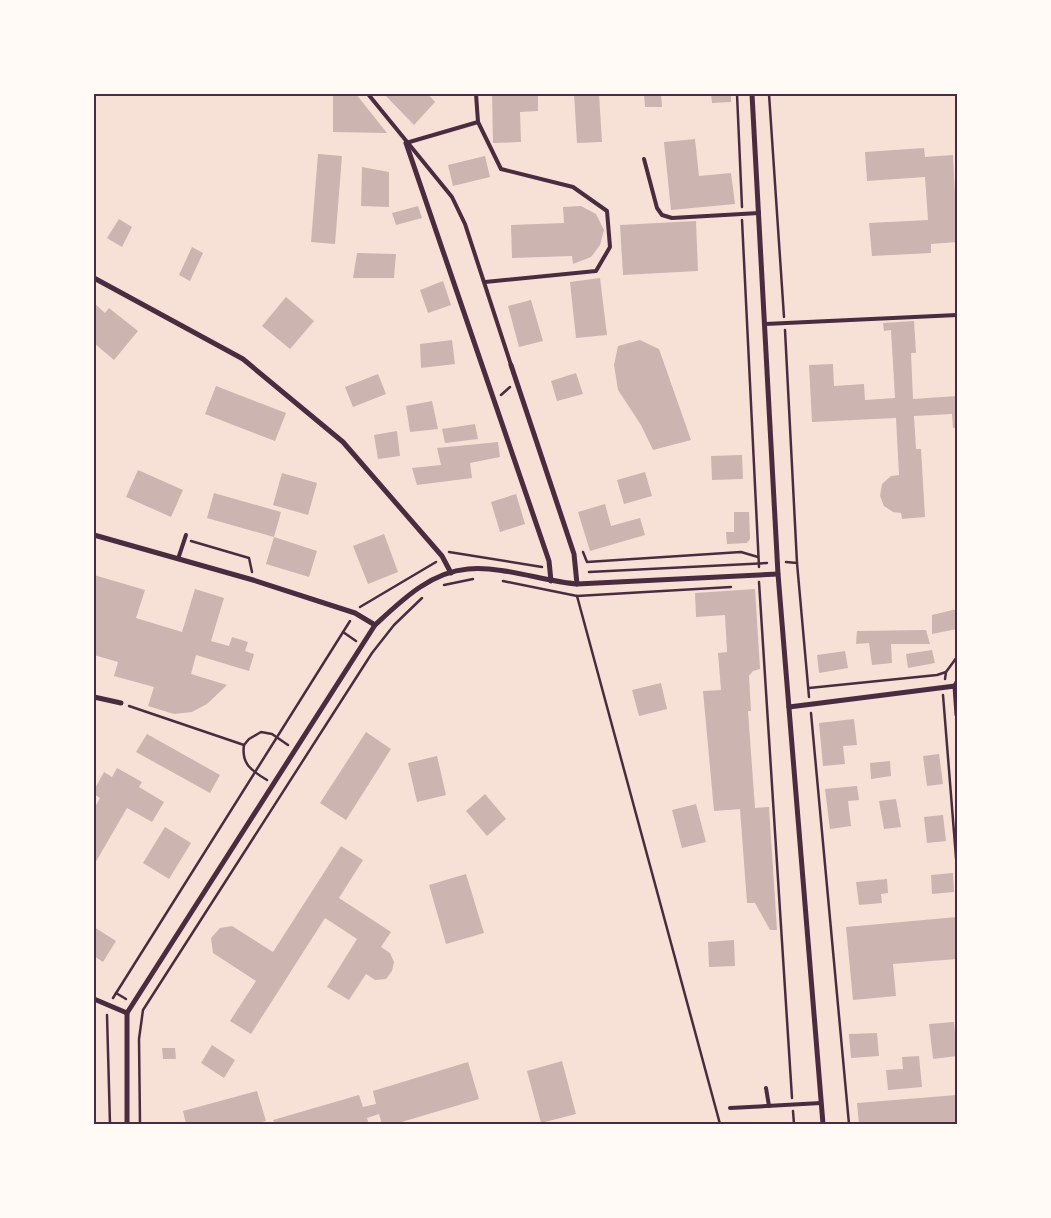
<svg xmlns="http://www.w3.org/2000/svg" width="1051" height="1218" viewBox="0 0 1051 1218" font-family="'Noto Sans',sans-serif">
<style>
.building{fill:#ccb4b1}
.lines{fill:none;stroke-linecap:round;stroke-linejoin:round}
.path{stroke:#4a2c40;stroke-width:2.5}
.service{stroke:#4a2c40;stroke-width:4}
.minor{stroke:#4a2c40;stroke-width:5}
.neatline{fill:none;stroke:#4a2c40;stroke-width:2}
</style>
<rect width="100%" height="100%" fill="#f7e1d7"/>
<g class="building">
<polygon points="334,94 356,94 387,133 333,132 333,97"/>
<polygon points="384,94 428,94 435,102 414,125"/>
<polygon points="492,94 538,94 538,111 520,112 521,142 493,143"/>
<polygon points="574,94 599,94 602,142 577,143"/>
<polygon points="644,94 661,94 662,107 645,107"/>
<polygon points="711,94 731,94 731,102 712,103"/>
<polygon points="695,139 699,176 731,173 735,204 671,210 664,142"/>
<polygon points="924,148 925,157 953,155 955,194 957,194 957,242 931,244 931,253 872,256 869,223 928,220 925,177 867,181 865,152"/>
<polygon points="318,154 342,156 335,244 311,242"/>
<polygon points="485,156 490,177 453,186 448,165"/>
<polygon points="362,167 389,172 389,207 361,206"/>
<polygon points="418,206 422,218 396,225 392,213"/>
<polygon points="581,206 596,214 604,230 600,245 591,257 573,264 572,256 512,258 511,225 564,223 563,207"/>
<polygon points="119,219 132,227 122,247 107,238"/>
<polygon points="696,221 698,271 623,275 620,225"/>
<polygon points="192,247 203,253 190,281 179,275"/>
<polygon points="357,253 396,254 394,278 353,278"/>
<polygon points="600,278 607,335 576,338 570,282"/>
<polygon points="443,281 451,305 428,313 420,290"/>
<polygon points="286,297 314,321 290,349 262,326"/>
<polygon points="531,300 543,341 519,347 508,306"/>
<polygon points="94,303 105,313 109,308 138,331 114,360 94,343"/>
<polygon points="914,321 916,353 911,353 913,399 957,396 957,428 953,428 952,414 914,416 916,449 921,449 925,517 902,519 901,513 893,512 884,506 880,496 882,484 891,476 899,475 896,418 812,422 809,365 833,364 834,386 864,384 865,400 895,398 891,330 884,331 883,323"/>
<polygon points="452,340 455,364 421,368 420,344"/>
<polygon points="640,340 659,349 691,440 653,450 641,425 618,390 614,365 618,346"/>
<polygon points="576,373 583,394 557,401 551,381"/>
<polygon points="378,374 386,394 353,407 345,387"/>
<polygon points="216,386 286,413 275,441 205,414"/>
<polygon points="432,401 438,429 410,432 406,406"/>
<polygon points="475,424 478,439 445,443 442,429"/>
<polygon points="397,431 400,456 378,459 374,435"/>
<polygon points="498,442 500,457 470,463 472,478 417,485 412,468 441,465 437,448"/>
<polygon points="742,455 743,479 712,480 711,456"/>
<polygon points="138,470 183,490 171,517 126,497"/>
<polygon points="645,472 652,496 624,504 617,480"/>
<polygon points="282,473 317,483 308,515 273,505"/>
<polygon points="214,493 281,512 274,537 317,551 309,577 266,564 274,537 207,518"/>
<polygon points="516,494 525,524 500,532 491,502"/>
<polygon points="605,504 611,526 640,518 645,535 590,551 578,512"/>
<polygon points="734,512 749,512 750,539 747,543 727,544 726,532 734,532"/>
<polygon points="384,534 398,572 368,584 353,546"/>
<polygon points="94,575 145,590 136,618 182,632 195,589 224,598 211,641 229,646 232,637 248,642 245,651 254,654 249,671 196,655 191,674 227,685 207,704 192,712 174,714 148,706 154,687 114,676 118,662 94,655"/>
<polygon points="755,589 760,669 753,671 749,676 751,711 748,711 755,808 769,807 777,930 770,930 755,903 747,903 740,809 714,811 703,691 721,690 718,653 727,652 725,615 696,617 695,593"/>
<polygon points="957,609 957,629 932,634 932,615"/>
<polygon points="926,630 930,644 891,644 892,663 872,665 869,643 856,644 857,631"/>
<polygon points="932,650 935,663 908,668 906,654"/>
<polygon points="845,651 848,668 819,673 817,655"/>
<polygon points="661,683 667,709 639,716 632,690"/>
<polygon points="854,719 857,745 843,746 845,764 823,766 819,723"/>
<polygon points="366,732 391,749 346,820 320,803"/>
<polygon points="147,734 220,775 210,793 136,752"/>
<polygon points="939,754 943,784 927,786 923,756"/>
<polygon points="437,756 446,795 417,802 408,763"/>
<polygon points="890,761 891,776 871,779 870,763"/>
<polygon points="117,768 142,782 139,787 164,802 152,822 127,808 94,865 94,809 100,798 94,794 94,790 104,772 112,777"/>
<polygon points="857,786 859,800 848,801 851,826 830,829 825,789"/>
<polygon points="485,794 506,819 487,836 466,811"/>
<polygon points="896,799 901,827 884,829 879,801"/>
<polygon points="696,804 706,842 682,848 672,810"/>
<polygon points="943,815 946,841 927,843 924,817"/>
<polygon points="165,827 191,843 169,879 143,863"/>
<polygon points="341,846 363,860 339,898 391,932 381,947 390,953 394,962 392,971 386,979 375,980 366,974 349,1000 327,987 357,939 325,918 251,1034 230,1021 256,981 213,953 211,938 220,928 232,926 273,952"/>
<polygon points="953,873 954,892 932,894 931,875"/>
<polygon points="466,874 484,933 446,944 429,885"/>
<polygon points="887,879 888,893 881,894 882,903 859,905 856,882"/>
<polygon points="957,917 957,959 893,964 896,996 853,1000 846,927"/>
<polygon points="94,927 116,941 103,962 94,956"/>
<polygon points="734,940 735,966 709,967 708,942"/>
<polygon points="954,1022 957,1056 933,1059 929,1024"/>
<polygon points="877,1033 879,1056 851,1058 849,1034"/>
<polygon points="212,1045 235,1060 224,1078 201,1063"/>
<polygon points="162,1048 175,1048 176,1059 163,1059"/>
<polygon points="919,1056 922,1087 888,1090 886,1070 903,1069 902,1057"/>
<polygon points="562,1061 576,1114 541,1123 527,1071"/>
<polygon points="468,1062 479,1099 395,1124 382,1124 379,1114 367,1118 369,1124 275,1124 273,1120 359,1095 363,1107 376,1104 373,1091"/>
<polygon points="257,1091 266,1121 255,1124 186,1124 183,1111"/>
<polygon points="957,1095 957,1124 859,1124 857,1103"/>
</g>
<g class="lines">
<g class="path">
<polyline points="737,94 742,207"/>
<polyline points="769,94 784,317"/>
<polyline points="742,220 759,567"/>
<polyline points="785,330 797,563"/>
<polyline points="501,395 510,387"/>
<polyline points="191,541 249,558 252,572"/>
<polyline points="449,552 542,567"/>
<polyline points="583,552 587,562 741,552 758,557"/>
<polyline points="786,562 797,563 809,697"/>
<polyline points="589,572 767,563"/>
<polyline points="503,581 577,596 731,587"/>
<polyline points="759,582 792,1098"/>
<polyline points="444,585 473,579"/>
<polyline points="577,596 720,1124"/>
<polyline points="360,607 436,562"/>
<polyline points="343,632 356,641"/>
<polyline points="945,679 946,672 957,657"/>
<polyline points="809,688 937,675 946,672"/>
<polyline points="943,695 957,870"/>
<polyline points="129,706 244,745"/>
<polyline points="811,713 849,1124"/>
<path d="M 267,780 C 252,771 241,764 244,745 L 249,739 L 261,732 L 272,734 L 288,745"/>
<polyline points="116,993 126,999"/>
<polyline points="113,998 350,621"/>
<polyline points="107,1015 110,1124"/>
<polyline points="793,1111 794,1124"/>
<polyline points="140,1124 139,1039 143,1010 372,653 394,625 422,598"/>
</g>
<g class="service">
<polyline points="368,94 452,197 465,224 511,365"/>
<polyline points="478,122 501,169 573,187 607,211 610,247 596,271 485,282"/>
<polyline points="406,143 478,122 476,94"/>
<polyline points="644,159 657,208 662,215 672,218 759,213"/>
<polyline points="765,324 957,315"/>
<polyline points="178,559 186,535"/>
<polyline points="766,1088 769,1106"/>
<polyline points="730,1108 821,1103"/>
</g>
<g class="minor">
<polyline points="752,94 778,574 823,1124"/>
<polyline points="406,143 549,561 551,581"/>
<polyline points="94,278 243,359 343,442 442,556 451,573"/>
<polyline points="511,365 574,554 577,584"/>
<polyline points="94,535 253,580 355,613 375,625"/>
<polyline points="957,682 955,686 957,715"/>
<polyline points="94,697 121,703"/>
<polyline points="789,707 955,686"/>
<polyline points="94,999 127,1013"/>
<path d="M 127,1124 L 127,1013 L 375,625 C 401,601 430,572 468,569 C 504,566 542,581 577,584 L 778,574"/>
</g>
</g>
<rect width="1051" height="1218" fill="none" stroke="#fffaf5" stroke-width="190"/>
<rect x="95" y="95" width="861" height="1028" class="neatline"/>
</svg>
